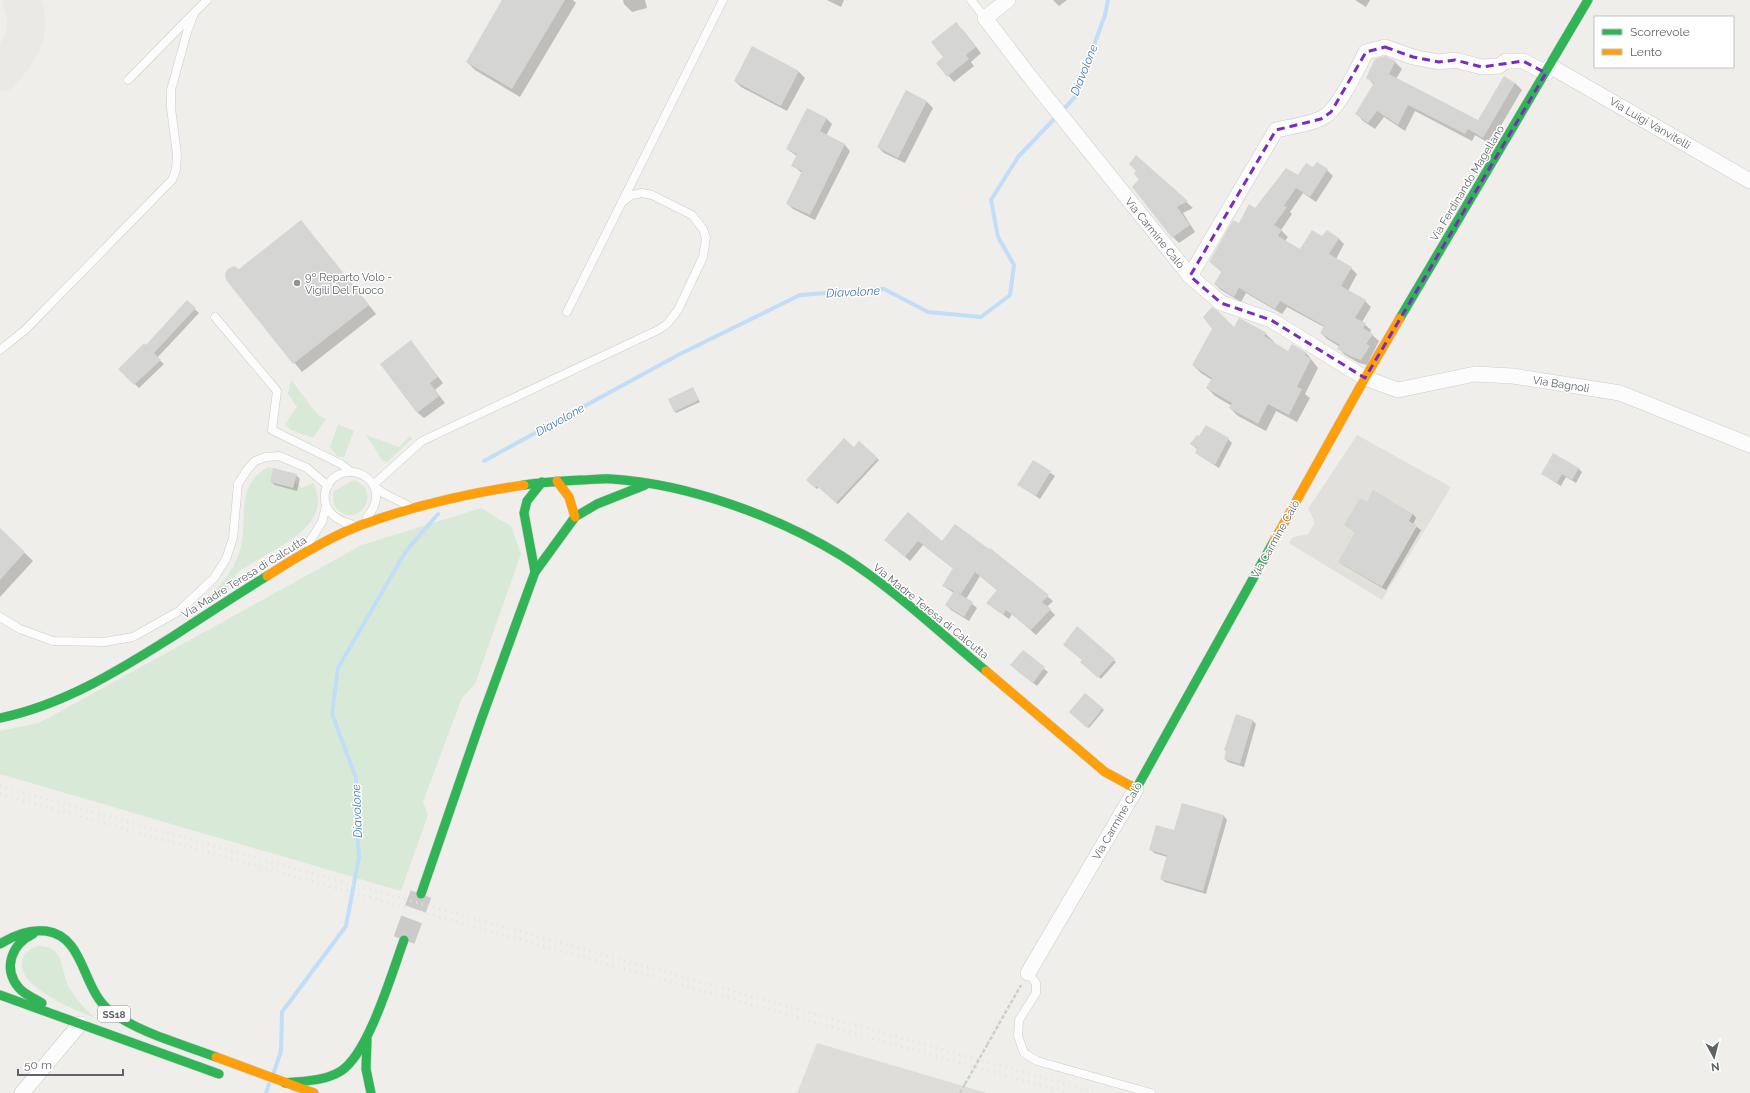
<svg xmlns="http://www.w3.org/2000/svg" width="1750" height="1093" viewBox="0 0 1750 1093" font-family="Raleway,sans-serif">
<style>
.industrial{fill:#dfddda}
.education{fill:#e2e0da}
.green{fill:#d8ead7}
.shadow{fill:#0003}
.lines{fill:none;stroke-linecap:round;stroke-linejoin:round}
.stream{stroke:#c0def7;stroke-width:4}
.taxiway{stroke:#eae9e6;stroke-width:38}
.building{fill:#d5d5d3}
.secondary-tunnel{stroke:#cbcbc9;stroke-width:22;stroke-dasharray:22 11;stroke-linecap:butt}
.lane-casing{stroke:#cbcccc;stroke-width:9}
.street-casing{stroke:#cbcccc;stroke-width:16}
.fast-casing{stroke:#cacaca;stroke-width:10}
.slow-casing{stroke:#cacaca;stroke-width:10}
.path{stroke:#cbd0cd;stroke-width:2.5;stroke-dasharray:4 2;stroke-linecap:butt}
.lane{stroke:#fdfcfc;stroke-width:8}
.street{stroke:#fdfcfc;stroke-width:15}
.fast{stroke:#30b455;stroke-width:9}
.slow{stroke:#ff9f0a;stroke-width:9}
.rail{stroke:#e4e4e3;stroke-width:3;stroke-dasharray:1 5;stroke-linecap:butt}
.path-bridge{stroke:#cbd0cd;stroke-width:2.5;stroke-dasharray:4 2;stroke-linecap:butt}
.marked{fill:none;stroke:#7b2cbf;stroke-width:3;stroke-dasharray:8 5;stroke-linejoin:round}
.poi-dot{fill:#919495;stroke:#fff;stroke-width:1.5}
.labels{text-anchor:middle;stroke-width:3;stroke-linejoin:round;paint-order:stroke}
.shield{fill:#fff;stroke:#8f9295;stroke-width:1}
.shield-label{font-size:10px;font-weight:bold;fill:#5f6367}
.street-label{font-size:11px;fill:#5f6367;stroke:#fff}
.poi-label{font-size:11px;fill:#5f6367;stroke:#fff;text-anchor:start}
.water-label{font-size:12px;font-style:italic;fill:#4877af;stroke:#fff}
</style>
<rect width="100%" height="100%" fill="#efeeea"/>
<polygon class="industrial" points="817,1043 987,1093 797,1093"/>
<polygon class="education" points="1357,435 1451,487 1382,600 1289,543 1293,537 1308,534 1315,522 1308,509"/>
<g class="green">
<polygon points="291,380 318,415 326,419 313,438 291,430 285,424 297,407 288,394"/>
<polygon points="338,424 354,431 344,457 338,457 330,447"/>
<polygon points="366,435 399,447 410,436 412,439 387,462 382,460"/>
<path d="M 269,467 L 273,468 L 270,482 L 293,488 L 295,481 L 301,488 L 313,483 C 337,527 269,550 241,570 C 235,574 232,583 226,589 C 220,596 208,601 200,606 C 217,589 236,570 241,546 C 248,517 235,483 269,467 Z"/>
<path d="M 354,480 C 385,493 356,530 337,509 C 333,504 332,498 334,491 Z"/>
<polygon points="481,508 511,526 521,554 475,684 462,698 423,802 428,815 401,891 0,774 0,731 39,723 362,545"/>
<path d="M 38,946 C 65,946 60,969 69,987 C 75,998 84,1008 93,1016 L 93,1017 C 74,1010 18,986 22,963 C 23,954 30,949 38,946 Z"/>
</g>
<g class="shadow">
<polygon points="503,0 573,0 576,3 520,97 475,70 467,62"/>
<polygon points="623,0 645,0 647,8 632,12 624,4"/>
<polygon points="827,0 844,0 841,7"/>
<polygon points="1053,0 1067,0 1059,6"/>
<polygon points="1355,0 1370,0 1366,7"/>
<polygon points="962,29 981,53 971,62 974,66 954,82 937,63 944,58"/>
<polygon points="753,48 799,72 805,78 787,111 741,87 735,81"/>
<polygon points="1395,62 1402,69 1396,79 1478,122 1515,83 1522,90 1490,144 1475,135 1472,141 1415,111 1405,131 1384,117 1375,129 1363,121 1357,114 1374,85 1367,77"/>
<polygon points="906,91 927,102 933,108 905,163 884,153 878,147"/>
<polygon points="826,118 832,124 826,136 845,145 850,151 815,220 793,209 787,203 802,173 792,165 797,156 787,149"/>
<polygon points="1136,157 1193,208 1183,213 1195,232 1179,243 1173,237 1141,179"/>
<polygon points="1313,169 1327,170 1333,176 1316,202 1303,193 1290,212 1292,214 1281,230 1288,237 1285,241 1300,250 1322,237 1338,238 1344,244 1336,259 1351,268 1357,274 1348,291 1365,301 1371,307 1362,322 1371,330 1370,333 1379,341 1367,365 1359,363 1345,355 1339,349 1340,347 1327,339 1321,333 1324,327 1287,307 1282,314 1246,293 1241,302 1221,290 1215,284 1222,272 1210,262 1240,224 1256,209 1298,176"/>
<polygon points="301,221 376,314 302,372 227,280"/>
<polygon points="187,302 199,313 157,358 164,364 139,388 119,369 146,346"/>
<polygon points="1245,322 1266,334 1274,342 1273,343 1288,352 1293,345 1307,354 1318,368 1305,394 1310,398 1297,422 1276,411 1266,431 1238,416 1230,408 1232,406 1215,396 1207,388 1212,380 1201,373 1193,365 1234,329"/>
<polygon points="411,342 443,383 435,390 445,403 424,418 418,413"/>
<polygon points="693,389 700,402 676,413 675,411"/>
<polygon points="1228,439 1232,443 1219,468 1200,456 1198,450 1191,444"/>
<polygon points="859,442 879,460 838,504 819,487 817,489 807,480 854,448"/>
<polygon points="1033,461 1055,476 1040,499 1019,485"/>
<polygon points="1578,468 1582,472 1576,483 1566,477 1561,486 1542,474"/>
<polygon points="296,475 300,479 297,491 275,485 271,482"/>
<polygon points="1367,503 1413,514 1416,518 1413,524 1421,530 1386,590 1343,565 1339,562 1356,533 1345,525"/>
<polygon points="908,514 942,542 990,550 1053,601 1047,607 1055,615 1036,635 1012,614 1009,619 987,603 998,591 980,576 966,599 977,608 969,621 951,610 946,605 954,593 943,586 954,569 923,545 910,561 891,545"/>
<polygon points="0,529 33,561 0,597"/>
<polygon points="1077,627 1116,662 1101,679 1082,662 1083,660"/>
<polygon points="1023,651 1048,672 1037,686 1015,669"/>
<polygon points="1085,694 1104,710 1089,728 1070,712"/>
<polygon points="1237,715 1253,721 1256,724 1244,767 1228,762 1225,759"/>
<polygon points="1182,804 1224,816 1227,820 1206,894 1165,882 1161,879 1167,857 1154,853 1150,849 1175,831"/>
</g>
<g class="lines">
<g class="stream">
<polyline points="484,461 680,354 800,295 884,289 928,312 981,317 1010,295 1014,265 998,237 991,200 1018,157 1075,97 1105,15 1108,0"/>
<polyline points="274,1072 281,1051 282,1012 346,926 359,857 356,819 356,778 332,714 338,668 406,551 438,514"/>
<polyline points="266,1093 269,1084"/>
</g>
<path class="taxiway" d="M 0,73 C 21,52 34,30 21,0"/>
</g>
<g class="building">
<polygon points="502,0 565,0 512,89 466,62"/>
<polygon points="956,22 976,47 966,55 969,59 947,77 936,63 943,57 931,42"/>
<polygon points="752,46 799,71 781,106 734,81"/>
<polygon points="1385,56 1396,61 1389,74 1478,120 1504,76 1515,83 1483,138 1468,129 1465,134 1408,105 1398,125 1377,111 1368,123 1355,114 1374,83 1366,78 1375,59"/>
<polygon points="906,90 927,101 898,158 877,147"/>
<polygon points="807,108 827,118 820,131 845,144 810,215 786,204 802,171 791,166 797,154 786,149"/>
<polygon points="1136,155 1188,201 1177,207 1190,225 1172,238 1132,187 1139,179 1134,174 1136,171 1129,164"/>
<polygon points="1317,162 1328,169 1310,197 1296,188 1284,206 1287,207 1274,225 1282,230 1278,236 1300,249 1312,230 1322,236 1327,230 1339,238 1329,254 1352,267 1341,286 1366,300 1355,318 1366,323 1363,328 1373,334 1366,344 1370,346 1361,360 1352,357 1337,349 1340,345 1320,333 1324,326 1280,301 1275,309 1239,288 1234,297 1214,284 1222,271 1209,262 1233,220 1239,223 1249,204 1255,208 1286,168 1298,175 1306,163 1313,167"/>
<polygon points="301,220 369,305 293,364 226,280 225,274 228,269 234,266 239,269"/>
<polygon points="187,300 196,308 154,353 161,360 134,385 118,369 144,343 146,345"/>
<polygon points="1212,307 1219,312 1234,327 1239,318 1245,321 1267,333 1264,336 1288,351 1292,344 1307,353 1305,355 1311,359 1297,387 1302,389 1289,415 1268,404 1258,424 1229,408 1232,403 1206,388 1212,378 1192,365 1212,329 1203,317"/>
<polygon points="411,340 438,377 430,383 439,396 417,413 380,364"/>
<polygon points="693,387 699,400 674,412 668,399"/>
<polygon points="1206,425 1229,438 1215,465 1195,453 1197,448 1190,444 1197,435 1199,436"/>
<polygon points="844,438 854,447 859,441 878,458 836,503 817,486 815,488 806,480"/>
<polygon points="1553,453 1579,468 1572,480 1562,474 1557,483 1541,474"/>
<polygon points="1033,460 1051,471 1036,496 1017,485"/>
<polygon points="273,468 297,474 293,488 270,482"/>
<polygon points="1373,490 1413,514 1409,521 1417,526 1382,587 1338,562 1355,532 1344,525 1360,498 1367,502"/>
<polygon points="908,512 942,541 955,524 989,549 990,548 1049,595 1042,602 1051,609 1031,630 1006,610 1003,615 986,603 997,590 975,572 961,594 956,592 973,602 964,617 945,605 954,591 942,586 953,568 918,541 905,557 884,540"/>
<polygon points="0,528 25,552 0,580"/>
<polygon points="1077,626 1115,659 1098,678 1080,662 1082,660 1063,645"/>
<polygon points="1023,650 1045,667 1033,683 1010,665"/>
<polygon points="1085,693 1103,708 1087,728 1069,712"/>
<polygon points="1236,714 1253,720 1240,764 1224,759 1226,751 1224,750"/>
<polygon points="1182,803 1224,815 1203,891 1160,879 1167,855 1149,850 1156,825 1174,830"/>
</g>
<g class="lines">
<polyline class="secondary-tunnel" points="404,940 421,894"/>
<g class="lane-casing">
<g id="lane">
<polyline points="971,0 985,18"/>
<polyline points="128,80 191,16"/>
<polyline points="567,312 723,0"/>
<polyline points="215,317 277,391 272,430 341,464 351,472"/>
<polyline points="0,350 25,330 172,180 176,170 177,155 171,108 171,90 187,32 194,13 207,0"/>
<polyline points="409,506 383,493 373,485 422,441 658,330 667,324 678,310 703,257 706,238 703,229 692,215 652,195 642,193 632,195 622,202"/>
<path d="M 351,524 C 308,514 323,465 358,473 C 364,475 371,480 374,486 C 379,498 375,508 367,517"/>
<polyline points="308,544 322,522 326,506"/>
<polyline points="0,617 20,629 53,641 104,642 133,637 179,611 214,578 226,559 233,538 238,484 247,470 255,461 266,457 279,456 307,468 328,486"/>
<polyline points="1028,973 1036,983 1036,993 1019,1020 1018,1036 1024,1053 1037,1061 1151,1093"/>
</g>
</g>
<g class="street-casing">
<g id="street">
<polyline points="1008,0 985,18 1034,82 1190,276 1221,303 1271,320 1365,378 1398,390 1475,374 1513,376 1620,393 1750,445"/>
<polyline points="1550,66 1750,181"/>
<path d="M 1190,276 L 1276,130 C 1289,127 1311,124 1322,118 C 1338,111 1357,69 1366,52 L 1385,47 L 1413,57 L 1439,62 L 1455,60 L 1482,67 L 1499,66 L 1506,61 L 1523,61 L 1546,73"/>
<polyline points="1028,973 1136,789"/>
<polyline points="22,1093 80,1024"/>
</g>
</g>
<g class="fast-casing">
<g id="fast">
<polyline points="1400,318 1588,0"/>
<path d="M 524,485 C 543,482 562,481 581,480 C 591,480 602,478 612,479 C 688,484 777,516 842,556 C 894,589 939,632 986,671"/>
<polyline points="535,572 524,513 527,501 542,482"/>
<path d="M 0,718 C 63,705 118,671 172,637 C 204,616 235,596 267,576"/>
<polyline points="1129,785 1136,789 1274,541"/>
<polyline points="421,894 481,720 535,572 575,517 597,504 645,485"/>
<path d="M 33,934 C 12,944 2,968 19,988 C 25,995 34,998 42,1003"/>
<path d="M 0,944 C 14,935 29,929 46,931 C 85,936 82,990 110,1011 C 139,1033 182,1044 216,1057"/>
<polyline points="0,995 219,1074"/>
<polyline points="367,1039 366,1069 371,1093"/>
<path d="M 285,1083 C 304,1081 325,1081 341,1071 C 369,1053 392,972 404,940"/>
</g>
</g>
<g class="slow-casing">
<g id="slow">
<polyline points="557,481 569,497 575,517"/>
<polyline points="1274,541 1365,378 1400,318"/>
<path d="M 267,576 C 295,558 329,537 361,525 C 413,506 470,493 524,485"/>
<polyline points="986,671 1105,772 1129,785"/>
<polyline points="216,1057 314,1093"/>
</g>
</g>
<g class="path">
<polyline points="987,1045 1021,985"/>
<polyline points="960,1093 965,1084"/>
</g>
<use href="#lane" class="lane"/>
<use href="#street" class="street"/>
<use href="#fast" class="fast"/>
<use href="#slow" class="slow"/>
<g class="rail">
<polyline points="0,786 1098,1093"/>
<polyline points="0,794 1068,1093"/>
</g>
<polyline class="path-bridge" points="965,1084 987,1045"/>
</g>
<path class="marked" d="M 1385,47 L 1413,57 L 1439,62 L 1455,60 L 1482,67 L 1523,61 L 1546,73 L 1365,378 L 1271,320 L 1221,303 L 1190,276 L 1276,130 L 1321,119 L 1331,112 L 1366,52 Z"/>
<circle class="poi-dot" cx="297" cy="283" r="4"/>
<g class="labels">
<rect class="shield" x="98" y="1006" width="32" height="16" rx="3"/>
<g class="shield-label">
<text x="114" y="1018">SS18</text>
</g>
<g class="street-label">
<text transform="translate(1650 123) rotate(30)" y="4">Via Luigi Vanvitelli</text>
<text transform="translate(1467 183) rotate(-59)" y="4">Via Ferdinando Magellano</text>
<text transform="translate(1155 233) rotate(51)" y="4">Via Carmine Calò</text>
<text transform="translate(1561 384) rotate(9)" y="4">Via Bagnoli</text>
<text transform="translate(1275 539) rotate(-61)" y="4">Via Carmine Calò</text>
<text transform="translate(244 577) rotate(-32)" y="4">Via Madre Teresa di Calcutta</text>
<text transform="translate(931 611) rotate(39)" y="4">Via Madre Teresa di Calcutta</text>
<text transform="translate(1117 821) rotate(-60)" y="4">Via Carmine Calò</text>
</g>
<g class="poi-label">
<text x="305" y="281">9º Reparto Volo -<tspan x="305" dy="13">Vigili Del Fuoco</tspan></text>
</g>
<g class="water-label">
<text transform="translate(1084 70) rotate(-68)" y="4">Diavolone</text>
<text transform="translate(853 292) rotate(-3)" y="4">Diavolone</text>
<text transform="translate(560 420) rotate(-29)" y="4">Diavolone</text>
<text transform="translate(357 811) rotate(-92)" y="4">Diavolone</text>
</g>
</g>
<rect x="1594" y="16" width="140" height="52" fill="#ffffff" stroke="#bfc1c2"/>
<rect x="1602" y="29" width="20" height="6" fill="#30b455" stroke="#bfc1c2"/>
<text x="1630" y="36" font-size="12" fill="#5f6367">Scorrevole</text>
<rect x="1602" y="49" width="20" height="6" fill="#ff9f0a" stroke="#bfc1c2"/>
<text x="1630" y="56" font-size="12" fill="#5f6367">Lento</text>
<g transform="translate(1714 1057) rotate(173)" stroke="#ffffff" stroke-width="3" paint-order="stroke">
<path d="M0-3L7 15L0 10L-7 15Z" fill="#5f6367"/>
<text y="-6" font-size="11" font-weight="bold" text-anchor="middle" fill="#5f6367">N</text>
</g>
<path d="M18 1069v6h105v-6" fill="none" stroke="#5f6367" stroke-width="2"/>
<text x="24" y="1069" font-size="12" fill="#5f6367" stroke="#ffffff" stroke-width="3" paint-order="stroke">50 m</text>
</svg>
